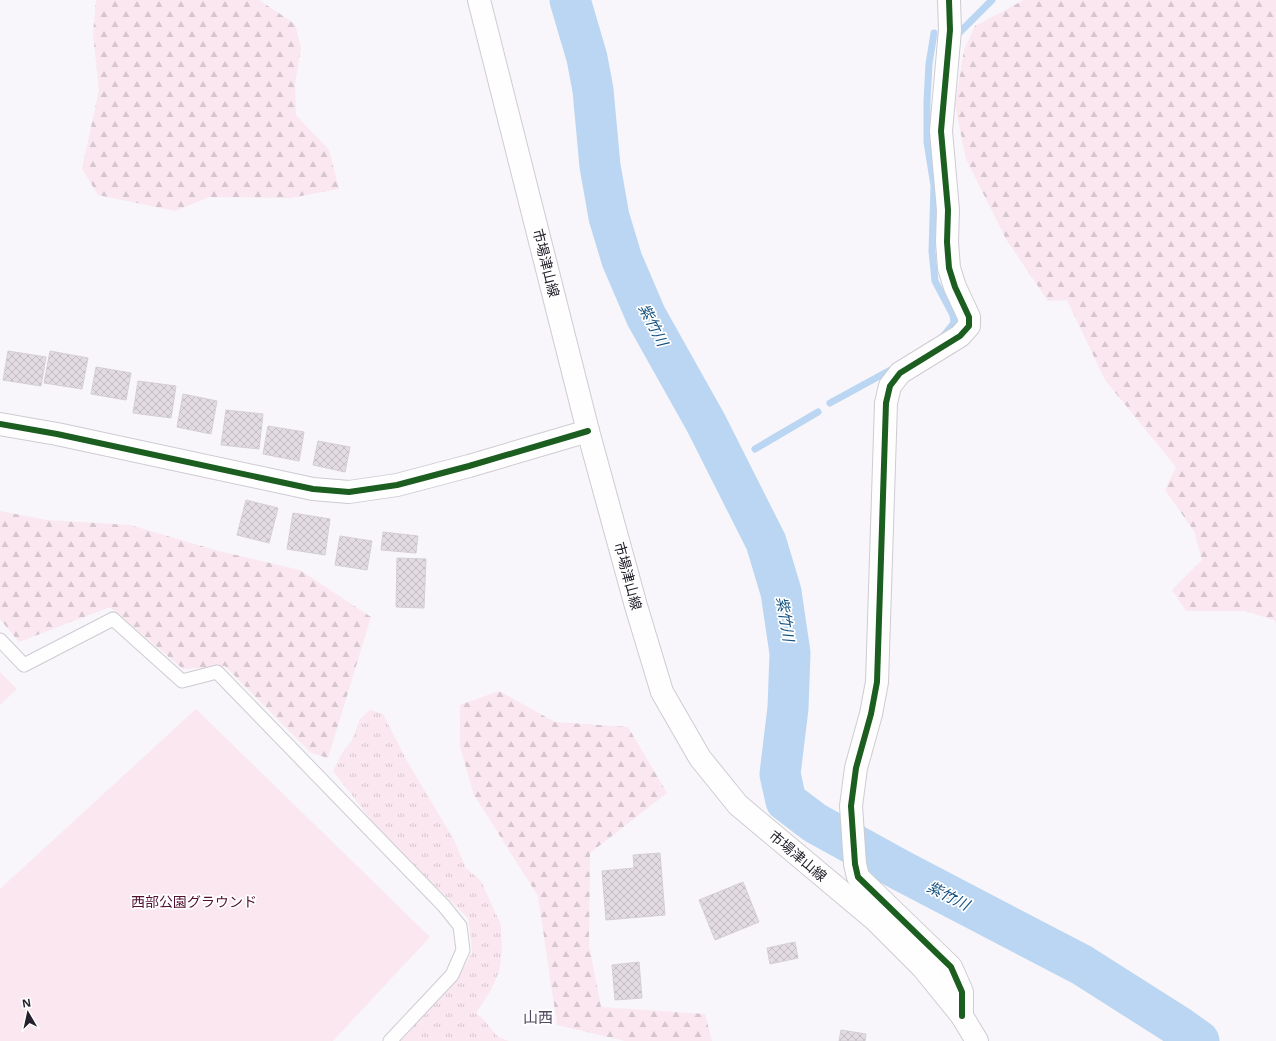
<svg xmlns="http://www.w3.org/2000/svg" width="1276" height="1041" viewBox="0 0 1276 1041" font-family="'Open Sans','Noto Sans JP',sans-serif">
<style>
.grass{fill:url(#grass-tufts)}
.forest{fill:url(#forest-firs)}
.park{fill:#fae7f0}
.lines{fill:none;stroke-linecap:round;stroke-linejoin:round}
.stream{stroke:#bad6f2;stroke-width:7}
.river{stroke:#bad6f2;stroke-width:41}
.building{fill:url(#building-cross-hatch);stroke:#d5cfd5}
.lane-casing{stroke:#cecbd2;stroke-width:15}
.street-casing{stroke:#cecbd2;stroke-width:24}
.secondary-casing{stroke:#cecbd2;stroke-width:24}
.lane{stroke:#fefefe;stroke-width:13}
.street{stroke:#fefefe;stroke-width:22}
.secondary{stroke:#fefefe;stroke-width:22}
.cycleway-casing{stroke:#fff;stroke-width:8}
.cycleway{stroke:#1b5e20;stroke-width:6}
.labels{text-anchor:middle;stroke-width:3.5;stroke-linejoin:round;paint-order:stroke}
.street-label{font-size:14px;fill:#25212c;stroke:#fff}
.park-label{font-size:14px;fill:#501131;stroke:#fff}
.water-label{font-size:15px;font-style:italic;fill:#125180;stroke:#fff}
.neighbourhood-label{font-size:15px;fill:#514960;stroke:#fff}
</style>
<defs>
<pattern id="grass-tufts" width="24" height="20" patternUnits="userSpaceOnUse"><rect width="24" height="20" fill="#fae7f0"/><path d="M3 7l-1-3M5 7V3M7 7l1-3M15 17l-1-3M17 17v-4M19 17l1-3" fill="none" stroke="#d6c6ce"/></pattern>
<pattern id="forest-firs" width="22" height="20" patternUnits="userSpaceOnUse"><rect width="22" height="20" fill="#fae7f0"/><path d="M5 1l3.5 6h-7zM16 11l3.5 6h-7z" fill="#d6c6ce"/></pattern>
<pattern id="building-cross-hatch" width="8" height="8" patternUnits="userSpaceOnUse"><rect width="8" height="8" fill="#e2dce2"/><path d="M0 0l8 8M0 8l8-8" fill="none" stroke="#c2bcc2"/></pattern>
</defs>
<rect width="100%" height="100%" fill="#f8f6fa"/>
<polygon class="grass" points="370,710 383,714 407,761 454,840 466,868 481,881 501,925 502,951 499,972 491,990 476,1013 484,1020 498,1037 509,1041 400,1041 447,991 462,971 472,953 471,938 468,918 409,860 376,826 333,771 342,753 352,740 360,719"/>
<g class="forest">
<polygon points="96,0 259,0 295,24 301,48 295,84 296,115 329,150 339,189 290,198 209,197 175,211 98,195 82,169 99,90 93,33"/>
<polygon points="1024,0 1276,0 1276,623 1274,620 1245,611 1186,611 1172,590 1202,560 1194,531 1165,490 1176,467 1105,380 1067,300 1048,301 1006,239 966,159 955,105 964,50 975,26"/>
<polygon points="0,511 47,520 130,525 215,550 300,570 371,617 328,758 311,753 225,666 183,669 110,607 19,642 0,619"/>
<polygon points="499,691 555,722 628,727 667,793 590,853 589,945 601,1007 705,1014 712,1041 625,1041 557,1025 538,896 474,795 460,747 460,705"/>
</g>
<g class="park">
<polygon points="0,672 17,689 0,705"/>
<polygon points="196,709 430,937 333,1041 0,1041 0,889"/>
</g>
<g class="lines">
<g class="stream">
<polyline points="934,33 929,64 927,101 927,142 934,186 932,251 935,281 953,315 954,323 946,333 943,336"/>
<polyline points="955,37 992,0"/>
<polyline points="830,403 896,367"/>
<polyline points="755,449 818,412"/>
</g>
<polyline class="river" points="570,0 587,58 593,90 600,166 609,217 622,260 646,316 706,423 766,542 781,592 790,653 788,708 780,774 786,801 815,823 902,871 1082,965 1178,1026 1199,1041"/>
</g>
<g class="building">
<polygon points="8,351 46,357 41,386 3,380"/>
<polygon points="50,351 88,358 82,389 44,383"/>
<polygon points="96,367 131,373 126,400 91,394"/>
<polygon points="138,381 176,386 171,418 133,413"/>
<polygon points="183,394 217,401 211,434 177,427"/>
<polygon points="226,410 263,414 259,449 221,445"/>
<polygon points="268,426 304,432 299,461 263,454"/>
<polygon points="318,441 350,447 345,472 313,465"/>
<polygon points="246,500 278,508 269,543 237,535"/>
<polygon points="293,513 330,519 325,555 287,549"/>
<polygon points="383,532 418,536 416,553 381,550"/>
<polygon points="340,536 372,541 367,570 335,565"/>
<polygon points="397,558 426,559 424,608 396,607"/>
<polygon points="660,853 665,915 606,920 602,871 634,868 633,855"/>
<polygon points="743,882 759,922 715,940 699,900"/>
<polygon points="795,942 798,958 770,964 767,948"/>
<polygon points="639,962 642,998 615,1000 612,965"/>
<polygon points="841,1030 866,1034 865,1041 839,1041"/>
</g>
<g class="lines">
<g class="lane-casing">
<polyline id="lane" points="0,640 24,665 113,619 182,681 217,672 444,906 460,926 463,950 452,975 390,1041"/>
</g>
<g class="street-casing">
<g id="street">
<polyline points="949,0 950,30 941,131 948,210 947,242 949,268 955,287 969,317 969,326 960,336 900,373 890,386 886,403 877,682 871,714 856,768 851,806 855,864 858,877 951,967 962,992 962,1016"/>
<polyline points="0,424 57,434 313,489 349,492 397,485 469,466 588,431"/>
</g>
</g>
<g class="secondary-casing">
<polyline id="secondary" points="479,0 588,431 636,606 662,692 700,758 738,805 874,919 923,968 962,1016 977,1041"/>
</g>
<use href="#lane" class="lane"/>
<use href="#street" class="street"/>
<use href="#secondary" class="secondary"/>
<g class="cycleway-casing">
<g id="cycleway">
<polyline points="949,0 950,30 941,131 948,210 947,242 949,268 955,287 969,317 969,326 960,336 900,373 890,386 886,403 877,682 871,714 856,768 851,806 855,864 858,877 951,967 962,992 962,1016"/>
<polyline points="0,424 57,434 313,489 349,492 397,485 469,466 588,431"/>
</g>
</g>
<use href="#cycleway" class="cycleway"/>
</g>
<g class="labels">
<g class="street-label">
<text transform="translate(546 263) rotate(76)" y="5">市場津山線</text>
<text transform="translate(628 576) rotate(75)" y="5">市場津山線</text>
<text transform="translate(798 856) rotate(40)" y="5">市場津山線</text>
</g>
<g class="park-label">
<text x="194" y="907">西部公園グラウンド</text>
</g>
<g class="water-label">
<text transform="translate(653 325) rotate(63)" y="5">紫竹川</text>
<text transform="translate(785 619) rotate(81)" y="5">紫竹川</text>
<text transform="translate(948 896) rotate(27)" y="5">紫竹川</text>
</g>
<g class="neighbourhood-label">
<text x="538" y="1023">山西</text>
</g>
</g>
<g transform="translate(28 1013) rotate(351)" stroke="#ffffff" stroke-width="3" paint-order="stroke">
<path d="M0-3L7 15L0 10L-7 15Z" fill="#25212c"/>
<text y="-6" font-size="11" font-weight="bold" text-anchor="middle" fill="#25212c">N</text>
</g>
</svg>
